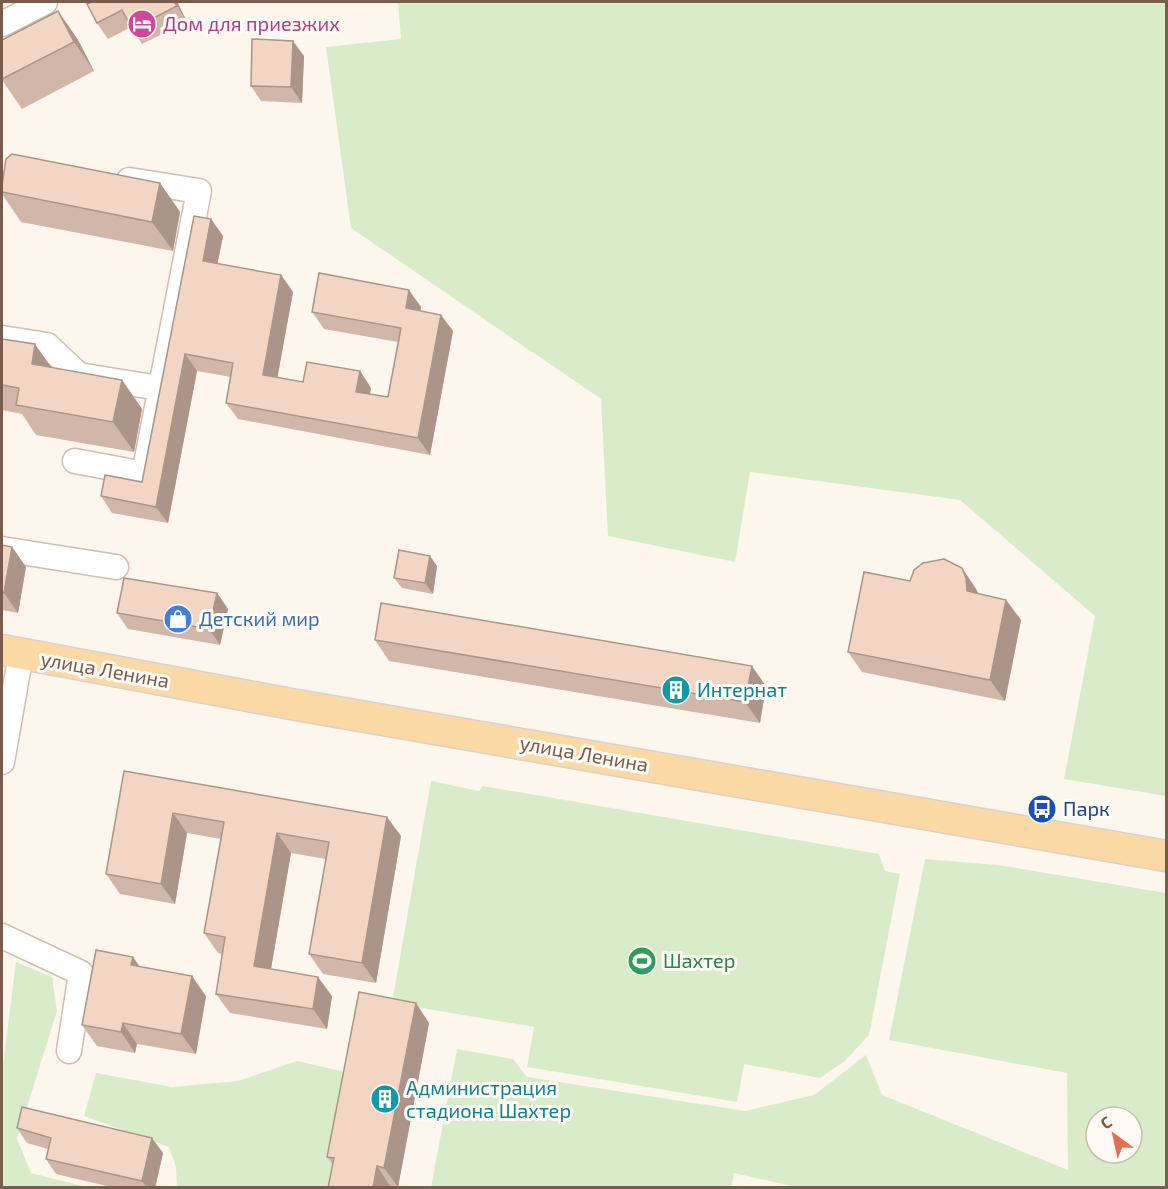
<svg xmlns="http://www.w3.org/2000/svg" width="1168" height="1189" viewBox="0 0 1168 1189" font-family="'Exo 2',sans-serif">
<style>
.green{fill:#d8ecc9;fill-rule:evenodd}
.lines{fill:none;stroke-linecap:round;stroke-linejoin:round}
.minor-casing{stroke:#d1beb0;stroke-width:27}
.major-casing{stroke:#dad1cd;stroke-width:33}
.minor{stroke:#fff;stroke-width:24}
.major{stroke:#fbd9a5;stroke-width:30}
.wall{fill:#d1b7a8}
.shaded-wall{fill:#aa9588}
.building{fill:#f3d5c3;stroke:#aa9588;stroke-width:1.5}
.labels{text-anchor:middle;stroke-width:6;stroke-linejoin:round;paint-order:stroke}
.hotel-label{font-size:20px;fill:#b23c85;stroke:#fffaf3;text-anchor:start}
.shop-label{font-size:20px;fill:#366cbe;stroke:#fffaf3;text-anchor:start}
.street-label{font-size:20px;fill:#7a5c4d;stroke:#fffaf3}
.culture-label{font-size:20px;fill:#0d838f;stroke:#fffaf3;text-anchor:start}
.transit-label{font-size:20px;fill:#164399;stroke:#fffaf3;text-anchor:start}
.leisure-label{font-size:20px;fill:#27864d;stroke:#fffaf3;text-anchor:start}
</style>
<rect width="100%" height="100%" fill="#fdf6ec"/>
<g class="green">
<polygon points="398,2 1166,2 1166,796 1064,779 1095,616 960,500 750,472 735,562 608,536 601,399 351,228 326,47 401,39"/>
<polygon points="431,781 479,791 483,786 879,854 885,871 900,874 869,1035 845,1061 820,1078 744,1064 737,1102 527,1067 534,1027 392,1003"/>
<path d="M 925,859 L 998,865 L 1166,893 L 1166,1187 L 800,1188 L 734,1173 L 731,1188 L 431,1187 L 457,1049 L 513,1059 L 527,1077 L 745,1111 L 814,1095 L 866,1055 L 882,1095 L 1068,1170 L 1067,1073 L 889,1040 ZM 1096,1117 L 1132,1117 L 1132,1153 L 1096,1153 Z"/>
<polygon points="16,962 52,977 57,1011 17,1139 31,1173 87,1187 2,1188 2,1073"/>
<polygon points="297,1061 350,1073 334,1187 177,1187 176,1167 169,1147 84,1116 96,1073 172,1087 238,1081"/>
</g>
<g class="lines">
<g class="minor-casing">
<g id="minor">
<polyline points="2,24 45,2"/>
<polyline points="2,338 47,345 79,375 159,388"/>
<polyline points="75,461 144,474 199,191 129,180"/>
<polyline points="2,549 116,567"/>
<polyline points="2,762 21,654"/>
<polyline points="2,936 81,973 69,1051"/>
</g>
</g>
<g class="major-casing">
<polyline id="major" points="2,650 291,704 1166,856"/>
</g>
<use href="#minor" class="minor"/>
<use href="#major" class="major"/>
</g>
<g class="wall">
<polygon points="92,2 181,2 178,3 187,22 142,44 131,27 108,39 97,23"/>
<polygon points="58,11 78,40 94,71 22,109 2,80 2,40"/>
<polygon points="304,56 302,103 261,101 251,86"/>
<polygon points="160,183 180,212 173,251 21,222 2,194 2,192"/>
<polygon points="211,219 223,236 217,263 281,275 293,292 277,377 303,382 360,371 371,388 370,394 388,397 398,342 324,329 312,312 421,307 420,311 453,331 430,455 238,419 226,403 231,377 197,371 168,523 112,513 101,496 142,482"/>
<polygon points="2,339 51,368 122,380 142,409 134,452 36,435 22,414 2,410"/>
<polygon points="2,545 12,547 26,567 18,613 2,610"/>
<polygon points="437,566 433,594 402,588 394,578"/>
<polygon points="962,568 976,589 979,594 1006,600 1021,620 1005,701 862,672 848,652 910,581"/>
<polygon points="217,593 228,609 220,645 128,629 117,613"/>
<polygon points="375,640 766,686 760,723 389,661"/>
<polygon points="124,771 401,836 376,983 323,974 309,954 326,859 291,853 271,969 332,996 327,1029 230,1013 216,994 222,954 218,953 204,933 221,839 187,833 175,904 120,894 106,874"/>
<polygon points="139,966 206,996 196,1054 137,1044 135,1053 97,1046 82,1025"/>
<polygon points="429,1023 398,1187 390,1186 390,1188 328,1188 333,1165 327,1157"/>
<polygon points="17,1128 163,1153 155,1188 115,1188 56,1174 46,1159 48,1149 27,1143"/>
</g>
<g class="shaded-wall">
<polygon points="174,2 177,2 187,22 177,6"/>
<polygon points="58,11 78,40 94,71 74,42"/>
<polygon points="293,41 304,56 302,103 291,87"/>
<polygon points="160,183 180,212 173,251 152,222"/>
<polygon points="211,219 223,236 215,277 203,261"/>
<polygon points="281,275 293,292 275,391 263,375"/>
<polygon points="409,290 421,307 418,325 406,308"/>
<polygon points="441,315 453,331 430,455 418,438"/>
<polygon points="35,344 56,374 32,364"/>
<polygon points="185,354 197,371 168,523 156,507"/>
<polygon points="360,371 371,388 367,408 356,392"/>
<polygon points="122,380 142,409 134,452 113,422"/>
<polygon points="12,547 26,567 18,613 4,593"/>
<polygon points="430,556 437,566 433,594 425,583"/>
<polygon points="962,568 976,589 981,599 967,591"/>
<polygon points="217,593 228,609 220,645 209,629"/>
<polygon points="1006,600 1021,620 1005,701 990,680"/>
<polygon points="752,666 766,686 760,723 745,702"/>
<polygon points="173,813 187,833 175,904 161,884"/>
<polygon points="387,817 401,836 376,983 362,963"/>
<polygon points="277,833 291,853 268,986 254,966"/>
<polygon points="133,957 147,977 131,965"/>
<polygon points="192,976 206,996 196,1054 181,1034"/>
<polygon points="318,977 332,996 327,1029 313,1009"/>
<polygon points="416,1003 429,1023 398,1187 384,1168"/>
<polygon points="123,1023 137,1044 135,1053 121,1032"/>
<polygon points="152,1138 163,1153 155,1188 147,1188 142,1181"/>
<polygon points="377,1166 390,1186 390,1188 373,1188"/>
</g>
<g class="building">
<polygon points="92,2 174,2 177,6 132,29 122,10 97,23 87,4"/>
<polygon points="58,11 74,42 2,79 2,40"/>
<polygon points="252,39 293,41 291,87 251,86"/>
<polygon points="12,154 160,183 152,222 2,192 2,185 6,159"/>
<polygon points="194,216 211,219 203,261 281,275 263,375 303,382 307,362 360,371 356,392 388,397 401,328 312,312 319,273 409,290 406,308 441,315 418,438 226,403 233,363 185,354 156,507 101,496 105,475 142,482"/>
<polygon points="2,339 35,344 32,364 122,380 113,422 16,405 19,388 2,385"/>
<polygon points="2,545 12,547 4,593 2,592"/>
<polygon points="399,550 430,556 425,583 394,578"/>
<polygon points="944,559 962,568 966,578 967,591 1006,600 990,680 848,652 864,572 910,581 914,570 923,563"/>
<polygon points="124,578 217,593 209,629 117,613"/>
<polygon points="381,603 752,666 745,702 375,640"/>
<polygon points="124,771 387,817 362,963 309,954 329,842 277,833 254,966 318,977 313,1009 216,994 225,937 204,933 224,822 173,813 161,884 106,874"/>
<polygon points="96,950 133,957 131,965 192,976 181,1034 123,1023 121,1032 82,1025"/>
<polygon points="359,992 416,1003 384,1168 377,1166 373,1188 328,1188 334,1158 327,1157"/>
<polygon points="22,1107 152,1138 142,1181 46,1159 51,1138 17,1128"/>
</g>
<defs>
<g id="hotel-disc" transform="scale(1.5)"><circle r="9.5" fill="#d1479c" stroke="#fffaf3"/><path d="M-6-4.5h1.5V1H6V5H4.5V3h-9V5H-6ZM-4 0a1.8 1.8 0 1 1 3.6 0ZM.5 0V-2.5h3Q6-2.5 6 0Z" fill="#fff"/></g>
<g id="shop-disc" transform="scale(1.5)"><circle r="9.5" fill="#3f7fe0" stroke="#fffaf3"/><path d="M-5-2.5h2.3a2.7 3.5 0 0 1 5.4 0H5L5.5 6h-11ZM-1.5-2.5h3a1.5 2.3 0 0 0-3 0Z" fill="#fff"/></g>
<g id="building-disc" transform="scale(1.5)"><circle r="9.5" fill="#0f9aa8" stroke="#fffaf3"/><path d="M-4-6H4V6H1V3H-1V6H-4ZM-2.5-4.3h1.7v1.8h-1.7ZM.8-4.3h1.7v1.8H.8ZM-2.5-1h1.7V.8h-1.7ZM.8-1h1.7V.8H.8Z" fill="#fff"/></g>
<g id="bus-disc" transform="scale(1.5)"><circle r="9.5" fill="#1a4fb4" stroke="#fffaf3"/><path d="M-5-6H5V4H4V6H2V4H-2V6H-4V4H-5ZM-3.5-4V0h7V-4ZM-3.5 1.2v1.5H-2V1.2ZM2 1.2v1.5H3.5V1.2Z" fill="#fff"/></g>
<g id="stadium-disc" transform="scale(1.5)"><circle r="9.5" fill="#2e9e5b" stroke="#fffaf3"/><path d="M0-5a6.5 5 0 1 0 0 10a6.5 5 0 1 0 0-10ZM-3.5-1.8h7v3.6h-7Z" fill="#fff"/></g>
</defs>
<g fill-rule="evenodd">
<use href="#hotel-disc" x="142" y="24"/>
<use href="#shop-disc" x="178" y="619"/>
<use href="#building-disc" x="676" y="690"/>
<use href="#bus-disc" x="1042" y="809"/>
<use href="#stadium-disc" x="642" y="961"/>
<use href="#building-disc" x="385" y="1099"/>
</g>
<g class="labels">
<g class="hotel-label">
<text x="163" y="31">Дом для приезжих</text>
</g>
<g class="shop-label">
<text x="199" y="626">Детский мир</text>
</g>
<g class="street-label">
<text transform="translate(105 670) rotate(10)" y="7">улица Ленина</text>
<text transform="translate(584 754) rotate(10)" y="7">улица Ленина</text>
</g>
<g class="culture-label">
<text x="697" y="697">Интернат</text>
<text x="406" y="1095">Администрация<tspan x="406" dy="23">стадиона Шахтер</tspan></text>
</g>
<g class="transit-label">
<text x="1063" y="816">Парк</text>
</g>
<g class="leisure-label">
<text x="663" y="968">Шахтер</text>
</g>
</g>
<rect width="1168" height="1189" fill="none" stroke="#7a5c4d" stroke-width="6"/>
<g transform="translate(1114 1135) rotate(327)"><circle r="28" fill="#fffaf3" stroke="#cabbb1" stroke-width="1.5"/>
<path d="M0-4.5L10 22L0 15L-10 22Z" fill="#e76f51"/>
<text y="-9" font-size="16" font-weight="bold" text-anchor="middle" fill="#7a5c4d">С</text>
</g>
</svg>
